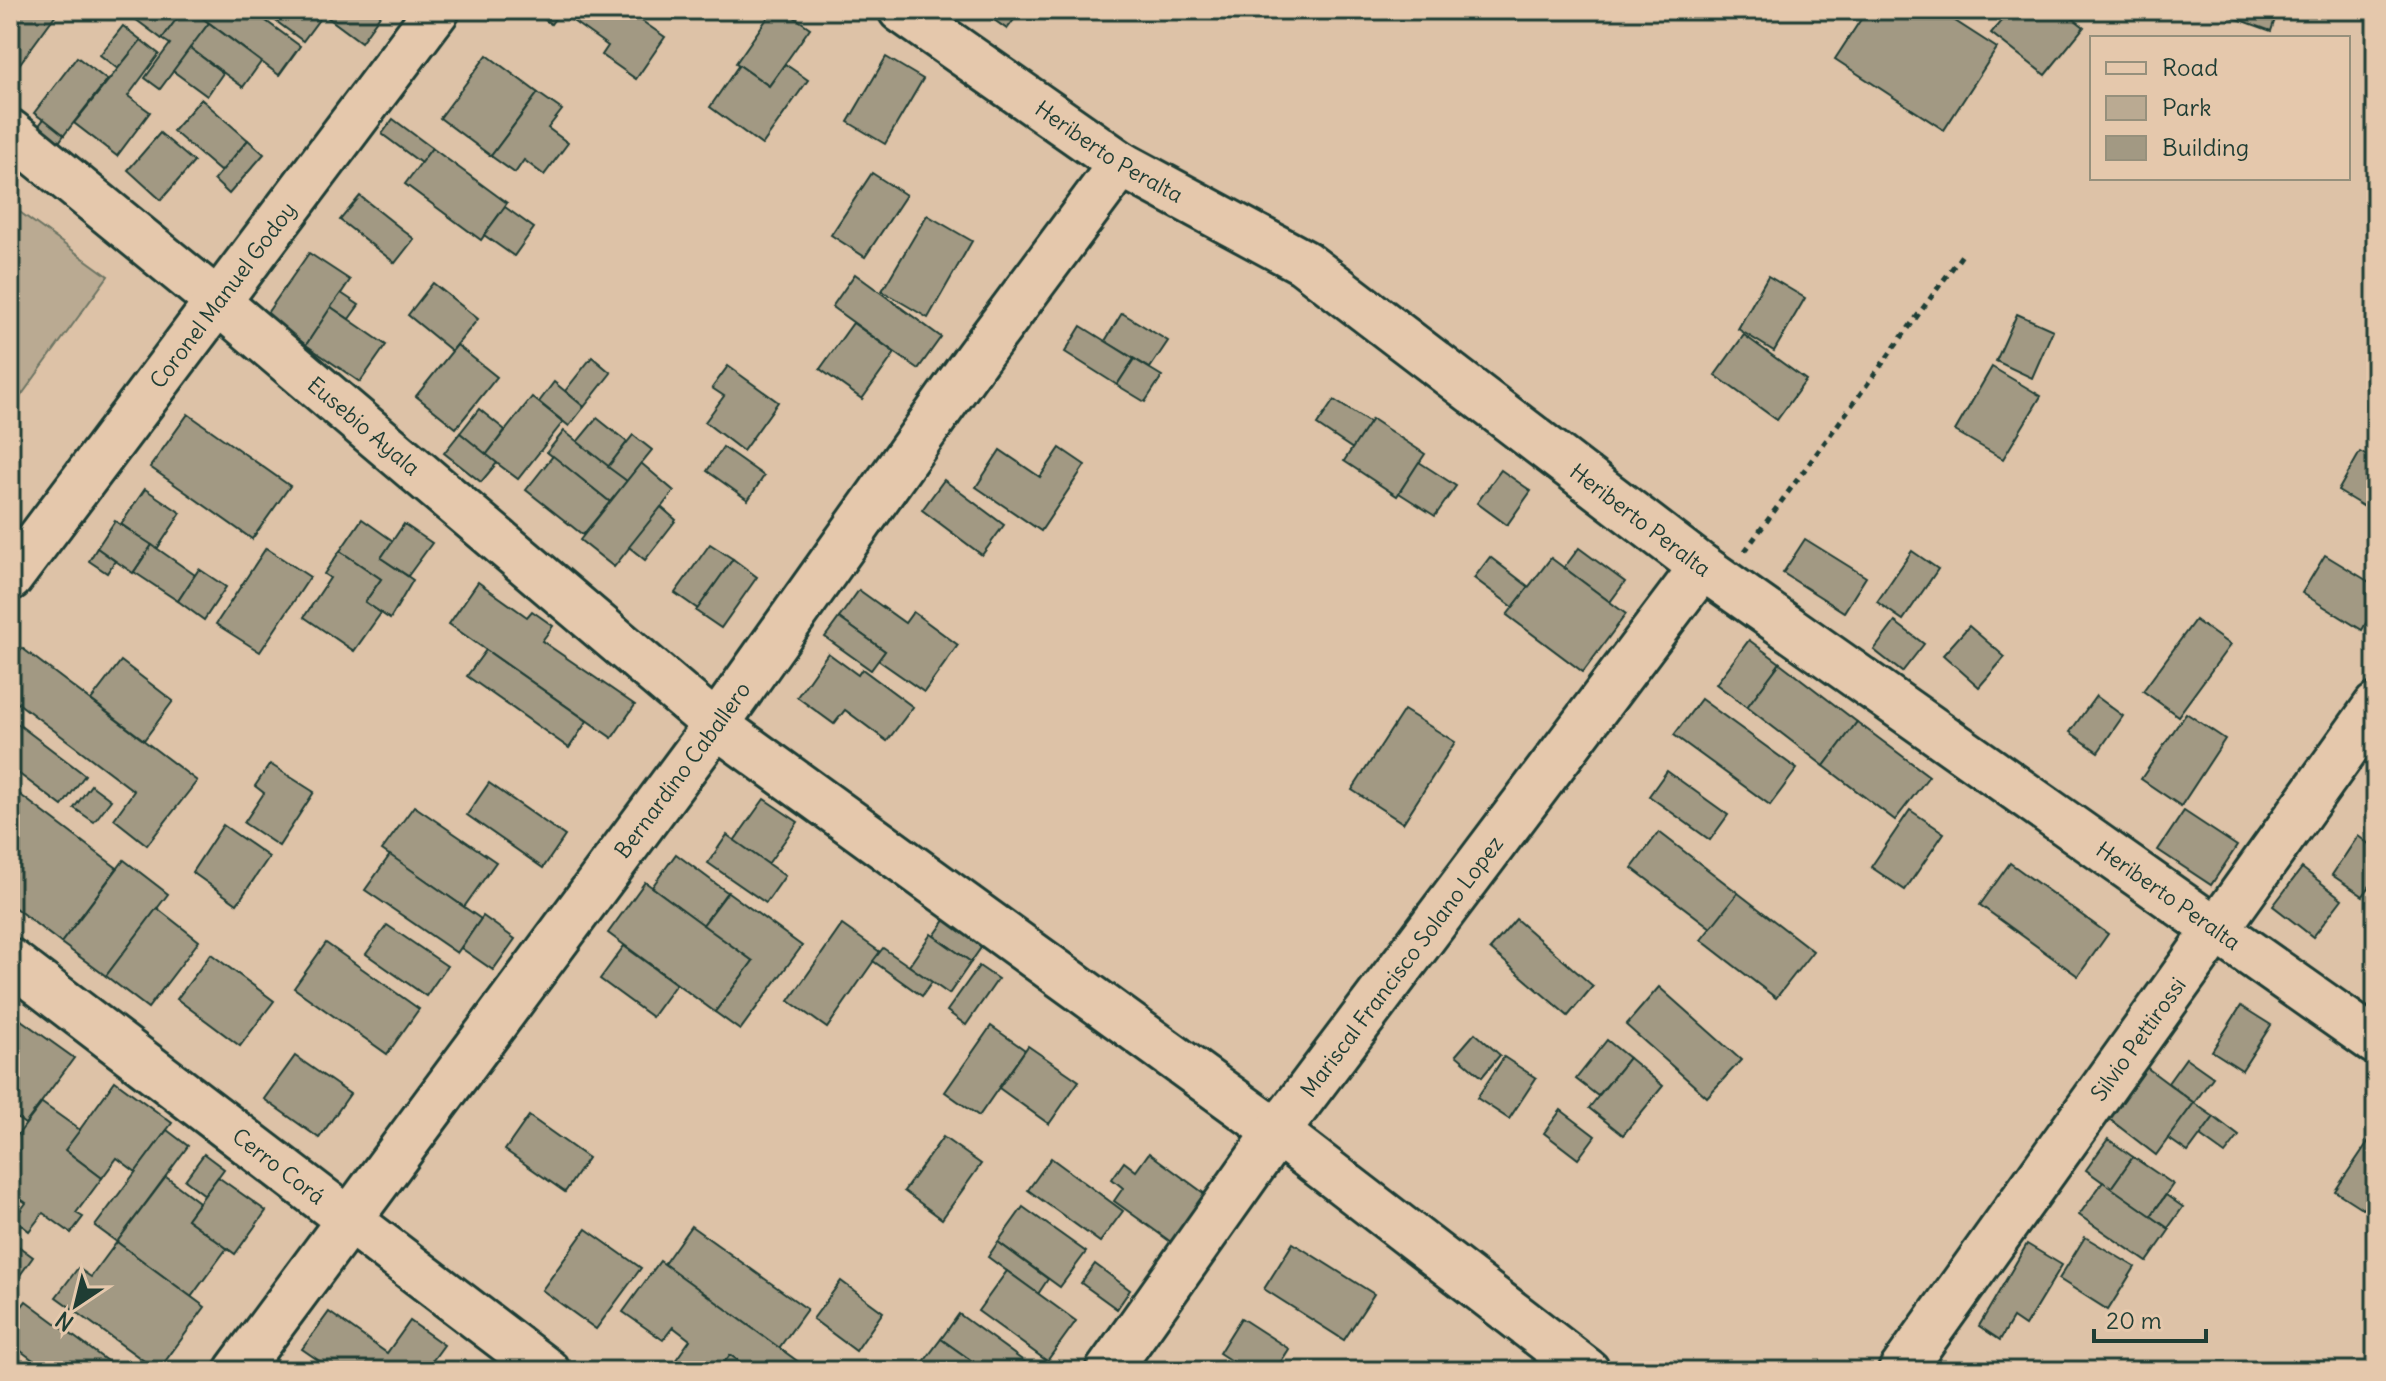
<svg xmlns="http://www.w3.org/2000/svg" width="2386" height="1381" viewBox="0 0 2386 1381" font-family="Delius,sans-serif">
<style>
.green{fill:#baaa92;stroke:#6c7463;stroke-width:2}
.building{fill:#a29983;stroke:#1f3d34;stroke-width:2}
.lines{fill:none;stroke-linecap:round;stroke-linejoin:round}
.street-casing{stroke:#1f3d34;stroke-width:50}
.path{stroke:#1f3d34;stroke-width:5;stroke-dasharray:6 6;stroke-linecap:butt}
.street{stroke:#e5c8ac;stroke-width:44}
.labels{text-anchor:middle;stroke-width:6;stroke-linejoin:round;paint-order:stroke}
.street-label{font-size:22px;fill:#1f3d34;stroke:#e5c8ac}
</style>
<rect width="100%" height="100%" fill="#ddc2a7"/>
<filter id="ink" filterUnits="userSpaceOnUse"><feTurbulence type="fractalNoise" baseFrequency=".0125" numOctaves="2"/><feDisplacementMap in="SourceGraphic" scale="16" xChannelSelector="R" yChannelSelector="G"/><feConvolveMatrix kernelMatrix="1 2 1 2 8 2 1 2 1" color-interpolation-filters="sRGB"/></filter>
<g filter="url(#ink)">
<polygon class="green" points="10,205 108,276 10,411"/>
<g class="building">
<polygon points="10,10 59,10 10,77"/>
<polygon points="123,10 183,10 162,39"/>
<polygon points="183,10 192,10 209,23 160,89 145,78 170,44 162,39"/>
<polygon points="192,10 251,10 300,46 279,75"/>
<polygon points="261,10 326,10 303,41"/>
<polygon points="326,10 384,10 361,42 323,14"/>
<polygon points="531,10 561,10 551,24"/>
<polygon points="561,10 626,10 665,37 636,79 602,55 608,46 560,12"/>
<polygon points="773,10 784,10 810,28 769,86 736,63"/>
<polygon points="980,10 1021,10 1007,29"/>
<polygon points="1867,10 1938,10 1997,48 1944,130 1835,59"/>
<polygon points="2010,10 2062,10 2084,27 2045,75 1991,33"/>
<polygon points="2222,10 2278,10 2271,31 2221,13"/>
<polygon points="209,23 261,62 243,87 190,48"/>
<polygon points="123,26 141,40 118,69 100,55"/>
<polygon points="141,40 159,54 128,96 150,112 117,156 74,123"/>
<polygon points="190,48 223,73 207,96 173,71"/>
<polygon points="487,55 538,93 491,156 440,118"/>
<polygon points="77,57 107,80 64,135 34,113"/>
<polygon points="886,57 923,79 885,144 848,122"/>
<polygon points="785,64 808,80 762,145 710,107 739,65 769,86"/>
<polygon points="538,93 562,110 548,128 568,143 544,175 524,160 515,173 491,156"/>
<polygon points="201,99 248,140 221,172 173,131"/>
<polygon points="44,119 64,135 55,148 34,132"/>
<polygon points="393,119 432,148 421,163 382,134"/>
<polygon points="160,133 194,162 161,200 128,170"/>
<polygon points="248,140 264,154 229,194 214,180"/>
<polygon points="432,148 507,203 481,240 405,184"/>
<polygon points="872,173 906,195 865,257 831,235"/>
<polygon points="360,196 414,239 395,263 340,220"/>
<polygon points="505,207 534,228 514,256 484,235"/>
<polygon points="927,215 972,241 928,318 882,291"/>
<polygon points="309,253 350,280 306,345 265,316"/>
<polygon points="855,274 941,337 918,369 832,307"/>
<polygon points="1768,276 1805,298 1774,351 1738,329"/>
<polygon points="433,283 478,319 452,351 408,315"/>
<polygon points="341,293 359,305 349,319 331,307"/>
<polygon points="331,307 386,345 360,382 306,345"/>
<polygon points="1122,313 1168,341 1150,368 1105,341"/>
<polygon points="2017,314 2053,330 2032,378 1996,361"/>
<polygon points="853,323 895,353 862,399 820,369"/>
<polygon points="1081,326 1134,359 1117,385 1065,352"/>
<polygon points="1744,335 1806,380 1777,420 1715,375"/>
<polygon points="457,345 497,377 456,428 416,396"/>
<polygon points="592,357 611,373 584,407 565,391"/>
<polygon points="1134,359 1162,376 1145,402 1117,385"/>
<polygon points="728,366 778,402 743,451 705,422 724,396 712,388"/>
<polygon points="1992,367 2041,396 2003,459 1955,431"/>
<polygon points="554,382 584,407 569,426 539,402"/>
<polygon points="532,397 563,422 518,479 486,455"/>
<polygon points="1334,400 1370,423 1353,449 1317,425"/>
<polygon points="479,409 505,430 486,455 460,433"/>
<polygon points="188,414 290,486 252,539 150,467"/>
<polygon points="597,418 627,442 608,467 577,442"/>
<polygon points="1372,419 1425,454 1397,496 1344,461"/>
<polygon points="564,431 627,481 610,502 547,452"/>
<polygon points="460,433 497,463 481,482 444,453"/>
<polygon points="633,435 652,450 627,481 608,467"/>
<polygon points="723,447 764,476 748,500 707,471"/>
<polygon points="1060,448 1085,465 1041,531 976,487 1000,450 1040,477"/>
<polygon points="2360,452 2376,461 2376,514 2338,491"/>
<polygon points="553,456 610,502 583,535 526,490"/>
<polygon points="1419,462 1456,486 1435,516 1399,493"/>
<polygon points="641,463 674,491 614,567 580,540"/>
<polygon points="1501,470 1531,491 1507,525 1477,503"/>
<polygon points="944,480 1004,525 982,555 922,510"/>
<polygon points="145,489 181,513 157,549 121,524"/>
<polygon points="661,507 676,520 645,560 629,547"/>
<polygon points="362,519 393,541 381,558 413,580 390,619 365,602 381,579 340,551"/>
<polygon points="115,521 152,545 133,573 97,548"/>
<polygon points="404,524 432,543 408,576 381,558"/>
<polygon points="1805,539 1866,577 1844,612 1783,573"/>
<polygon points="710,544 733,559 698,609 675,593"/>
<polygon points="152,545 195,575 178,601 134,572"/>
<polygon points="97,548 115,561 107,573 89,561"/>
<polygon points="266,548 310,577 260,652 216,624"/>
<polygon points="1579,548 1625,582 1610,602 1564,568"/>
<polygon points="340,551 381,579 365,602 381,613 354,651 304,617 330,578 324,574"/>
<polygon points="1912,551 1938,569 1903,620 1877,602"/>
<polygon points="2325,555 2376,586 2376,606 2362,630 2302,593"/>
<polygon points="1490,557 1529,587 1513,607 1474,578"/>
<polygon points="1551,558 1626,614 1583,672 1507,615"/>
<polygon points="733,559 757,577 721,628 696,611"/>
<polygon points="199,569 226,587 204,620 178,601"/>
<polygon points="478,582 527,617 532,611 553,626 542,641 635,705 612,738 449,624"/>
<polygon points="859,590 905,623 913,612 958,645 924,692 878,660 885,651 839,618"/>
<polygon points="839,618 885,651 871,670 825,637"/>
<polygon points="2195,620 2230,645 2178,716 2143,691"/>
<polygon points="1895,622 1924,644 1902,672 1874,650"/>
<polygon points="1969,626 2005,657 1979,687 1943,655"/>
<polygon points="1749,640 1780,663 1747,707 1716,684"/>
<polygon points="22,648 197,781 147,845 114,819 134,791 10,697 10,663"/>
<polygon points="486,650 587,721 569,748 467,676"/>
<polygon points="828,653 858,675 862,669 913,707 887,741 845,710 834,724 797,697"/>
<polygon points="121,661 173,701 144,740 91,700"/>
<polygon points="1780,663 1857,722 1824,766 1747,707"/>
<polygon points="2096,696 2123,716 2098,752 2070,732"/>
<polygon points="1701,699 1797,769 1770,805 1674,735"/>
<polygon points="1404,710 1455,742 1403,823 1352,790"/>
<polygon points="2186,713 2225,739 2181,806 2141,779"/>
<polygon points="10,718 85,775 62,806 10,767"/>
<polygon points="1857,722 1929,776 1895,820 1824,766"/>
<polygon points="270,764 314,792 279,846 244,823 264,793 255,786"/>
<polygon points="1667,771 1728,815 1710,840 1649,796"/>
<polygon points="489,783 565,836 543,868 467,815"/>
<polygon points="91,785 111,800 94,822 74,808"/>
<polygon points="10,787 117,868 61,943 10,904"/>
<polygon points="764,799 798,822 768,864 734,841"/>
<polygon points="414,806 496,862 464,907 382,850"/>
<polygon points="1910,810 1944,833 1905,890 1871,867"/>
<polygon points="2184,811 2237,846 2211,885 2158,850"/>
<polygon points="223,825 269,857 237,904 192,872"/>
<polygon points="1659,832 1738,893 1711,928 1632,868"/>
<polygon points="727,835 785,876 766,903 708,863"/>
<polygon points="2358,836 2376,849 2376,877 2363,896 2332,875"/>
<polygon points="676,854 727,892 703,925 652,887"/>
<polygon points="390,855 481,919 457,953 365,890"/>
<polygon points="124,860 168,894 106,976 61,943"/>
<polygon points="2010,863 2108,934 2078,976 1980,905"/>
<polygon points="2302,868 2342,899 2313,937 2273,906"/>
<polygon points="645,882 753,961 715,1012 608,933"/>
<polygon points="728,892 802,946 740,1030 715,1012 753,961 703,925"/>
<polygon points="1738,893 1813,951 1776,998 1701,940"/>
<polygon points="157,908 199,941 148,1008 106,976"/>
<polygon points="483,916 515,939 493,970 461,948"/>
<polygon points="948,916 985,942 971,962 934,936"/>
<polygon points="1516,919 1593,986 1568,1016 1490,949"/>
<polygon points="387,925 447,966 426,996 366,954"/>
<polygon points="842,925 880,952 827,1028 789,1001"/>
<polygon points="931,934 971,962 949,994 909,966"/>
<polygon points="326,943 419,1009 387,1054 294,988"/>
<polygon points="624,946 676,984 652,1017 600,979"/>
<polygon points="883,948 932,982 922,996 873,961"/>
<polygon points="211,954 274,1001 240,1046 177,999"/>
<polygon points="979,966 998,979 966,1025 947,1011"/>
<polygon points="1659,987 1741,1060 1707,1097 1626,1025"/>
<polygon points="2241,1006 2271,1025 2242,1070 2212,1051"/>
<polygon points="10,1011 21,1020 10,1034"/>
<polygon points="21,1020 74,1058 25,1124 10,1113 10,1034"/>
<polygon points="991,1026 1025,1050 979,1116 945,1092"/>
<polygon points="1475,1033 1500,1055 1482,1077 1456,1055"/>
<polygon points="1607,1040 1629,1058 1598,1096 1576,1079"/>
<polygon points="1028,1046 1079,1081 1049,1124 999,1088"/>
<polygon points="295,1056 350,1094 319,1138 264,1099"/>
<polygon points="1504,1057 1536,1078 1509,1119 1477,1098"/>
<polygon points="1629,1058 1663,1086 1623,1135 1589,1108"/>
<polygon points="2186,1058 2213,1077 2194,1103 2168,1083"/>
<polygon points="2146,1067 2194,1103 2156,1155 2108,1118"/>
<polygon points="115,1081 172,1123 136,1172 117,1158 102,1178 65,1150"/>
<polygon points="42,1103 80,1130 65,1150 102,1178 76,1213 83,1217 71,1233 43,1213 29,1231 14,1219 26,1203 10,1191 10,1145"/>
<polygon points="2194,1103 2214,1117 2188,1152 2168,1138"/>
<polygon points="1561,1110 1595,1136 1578,1159 1544,1133"/>
<polygon points="529,1116 588,1158 565,1192 505,1150"/>
<polygon points="2214,1117 2239,1136 2225,1154 2200,1136"/>
<polygon points="167,1130 188,1146 117,1242 95,1226"/>
<polygon points="2376,1130 2376,1196 2373,1194 2363,1209 2335,1191"/>
<polygon points="943,1137 981,1164 942,1219 904,1191"/>
<polygon points="2108,1139 2133,1157 2111,1188 2086,1170"/>
<polygon points="1149,1153 1205,1194 1171,1242 1114,1201 1123,1188 1112,1179 1124,1162 1136,1171"/>
<polygon points="204,1154 224,1169 205,1195 185,1180"/>
<polygon points="2133,1157 2173,1184 2151,1216 2111,1188"/>
<polygon points="1051,1158 1123,1211 1100,1242 1028,1190"/>
<polygon points="166,1177 199,1202 187,1219 227,1248 191,1297 117,1242"/>
<polygon points="218,1177 266,1211 235,1254 187,1219"/>
<polygon points="2103,1182 2170,1229 2147,1262 2079,1215"/>
<polygon points="2166,1195 2183,1207 2168,1228 2151,1216"/>
<polygon points="1023,1207 1086,1252 1060,1287 998,1242"/>
<polygon points="691,1226 807,1309 779,1348 664,1264"/>
<polygon points="586,1229 641,1268 596,1329 542,1290"/>
<polygon points="2085,1237 2135,1267 2108,1310 2059,1279"/>
<polygon points="10,1240 33,1257 10,1289"/>
<polygon points="117,1242 205,1307 158,1371 56,1297 78,1268 91,1277"/>
<polygon points="998,1242 1048,1279 1038,1294 988,1257"/>
<polygon points="1293,1243 1374,1294 1344,1340 1264,1289"/>
<polygon points="2027,1244 2062,1265 2025,1326 2013,1318 2000,1340 1979,1326"/>
<polygon points="660,1261 700,1290 811,1371 753,1371 730,1355 718,1371 668,1371 690,1340 673,1327 663,1340 623,1312"/>
<polygon points="1095,1264 1130,1290 1117,1309 1081,1283"/>
<polygon points="1007,1271 1076,1321 1047,1361 978,1311"/>
<polygon points="841,1281 883,1312 856,1351 813,1319"/>
<polygon points="26,1301 115,1367 112,1371 48,1371 10,1343 10,1322"/>
<polygon points="329,1312 387,1353 410,1321 444,1345 425,1371 334,1371 302,1349"/>
<polygon points="959,1314 1036,1370 1035,1371 986,1371 941,1339"/>
<polygon points="1241,1318 1289,1349 1275,1371 1247,1371 1219,1353"/>
<polygon points="941,1339 986,1371 935,1371 923,1363"/>
<polygon points="10,1355 31,1371 10,1371"/>
<polygon points="730,1355 753,1371 718,1371"/>
<polygon points="1232,1361 1247,1371 1225,1371"/>
</g>
<g class="lines">
<g class="street-casing">
<g id="street">
<path id="s1" d="M 901,10 L 1121,164 L 1303,262 L 1702,567 L 2376,1042"/>
<path id="s2" d="M 10,132 L 219,303 L 716,725 L 1277,1132 L 1587,1371"/>
<path id="s3" d="M 10,578 L 437,10"/>
<path id="s4" d="M 10,961 L 547,1371"/>
<path id="s5" d="M 237,1371 L 716,725 L 976,359 L 1121,164"/>
<path id="s6" d="M 1108,1371 L 1277,1132 L 1702,567"/>
<path id="s7" d="M 1901,1371 L 2376,706"/>
</g>
</g>
<polyline class="path" points="1745,551 1962,255"/>
<use href="#street" class="street"/>
</g>
</g>
<g class="labels">
<g class="street-label">
<text dy="8" stroke="none"><textPath href="#s1" startOffset="252">Heriberto Peralta</textPath></text>
<text dy="8" stroke="none"><textPath href="#s3" startOffset="354">Coronel Manuel Godoy</textPath></text>
<text dy="8" stroke="none"><textPath href="#s2" startOffset="460">Eusebio Ayala</textPath></text>
<text dy="8" stroke="none"><textPath href="#s1" startOffset="900">Heriberto Peralta</textPath></text>
<text dy="8" stroke="none"><textPath href="#s5" startOffset="748">Bernardino Caballero</textPath></text>
<text dy="8" stroke="none"><textPath href="#s1" startOffset="1548">Heriberto Peralta</textPath></text>
<text dy="8" stroke="none"><textPath href="#s6" startOffset="500">Mariscal Francisco Solano Lopez</textPath></text>
<text dy="8" stroke="none"><textPath href="#s7" startOffset="408">Silvio Pettirossi</textPath></text>
<text dy="8" stroke="none"><textPath href="#s4" startOffset="338">Cerro Corá</textPath></text>
</g>
</g>
<rect width="2386" height="1381" fill="none" stroke="#e5c8ac" stroke-width="40"/>
<rect x="20" y="20" width="2346" height="1341" fill="none" stroke="#1f3d34" stroke-width="3" filter="url(#ink)"/>
<rect x="2090" y="36" width="260" height="144" fill="#e5c8ac" stroke="#96907c" stroke-width="2"/>
<rect x="2106" y="62" width="40" height="12" fill="#e5c8ac" stroke="#96907c" stroke-width="2"/>
<text x="2162" y="76" font-size="24" fill="#1f3d34">Road</text>
<rect x="2106" y="96" width="40" height="24" fill="#baaa92" stroke="#96907c" stroke-width="2"/>
<text x="2162" y="116" font-size="24" fill="#1f3d34">Park</text>
<rect x="2106" y="136" width="40" height="24" fill="#a29983" stroke="#96907c" stroke-width="2"/>
<text x="2162" y="156" font-size="24" fill="#1f3d34">Building</text>
<g transform="translate(76 1305) rotate(215)" stroke="#e5c8ac" stroke-width="6" paint-order="stroke">
<path d="M0-6L14 30L0 20L-14 30Z" fill="#1f3d34"/>
<text y="-12" font-size="22" font-weight="bold" text-anchor="middle" fill="#1f3d34">N</text>
</g>
<path d="M2094 1329v12h112v-12" fill="none" stroke="#1f3d34" stroke-width="4"/>
<text x="2106" y="1329" font-size="24" fill="#1f3d34" stroke="#e5c8ac" stroke-width="6" paint-order="stroke">20 m</text>
</svg>
